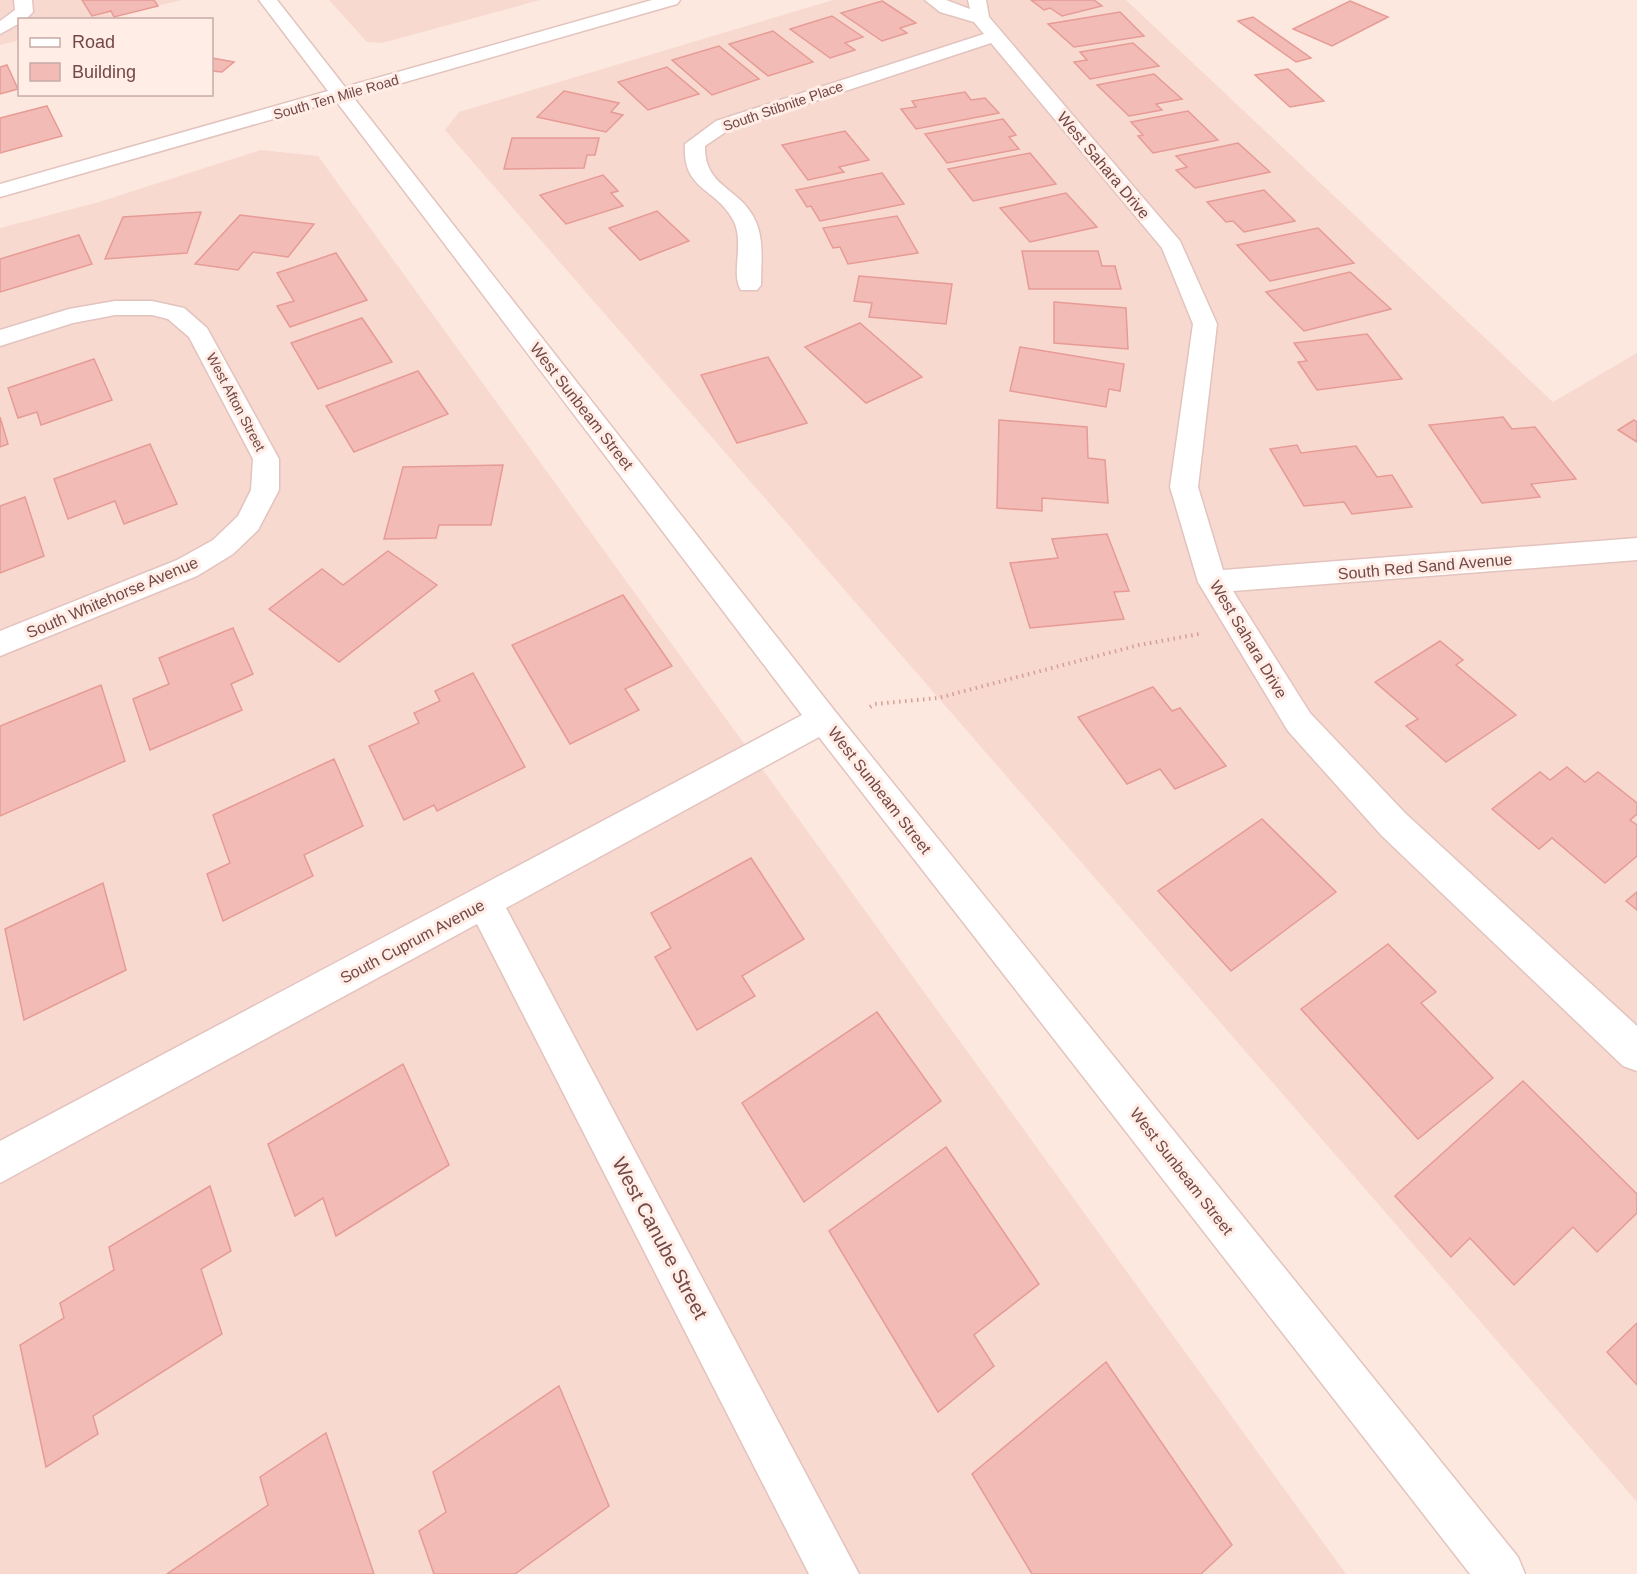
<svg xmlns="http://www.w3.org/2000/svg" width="1637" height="1574" viewBox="0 0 1637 1574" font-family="Arial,sans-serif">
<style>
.residential{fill:#f7d9d0}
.building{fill:#f3bbb6;stroke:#e69b95;stroke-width:1.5}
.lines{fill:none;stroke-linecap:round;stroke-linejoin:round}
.minor-casing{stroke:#e3c3be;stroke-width:3}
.path{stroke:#d79e99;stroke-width:4;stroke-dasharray:1.5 4.5;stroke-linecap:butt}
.minor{fill:#fff;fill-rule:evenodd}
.labels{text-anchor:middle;stroke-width:6;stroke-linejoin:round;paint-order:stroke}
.far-street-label{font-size:14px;fill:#734846;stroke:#ffede6}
.street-label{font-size:16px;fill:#734846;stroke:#ffede6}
.near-street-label{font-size:20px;fill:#734846;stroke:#ffede6}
</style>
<rect width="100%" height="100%" fill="#fde8df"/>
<g class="residential">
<polygon points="0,0 182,0 103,19 20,20 19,40 0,45"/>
<polygon points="329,0 540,0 382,43 367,42"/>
<polygon points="833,0 1126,0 1553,402 1637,353 1637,1502 445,130 459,112"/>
<polygon points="261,150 318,156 1346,1574 0,1574 0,228 99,202"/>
</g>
<g class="building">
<polygon points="82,0 154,0 158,6 114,17 111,11 92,16"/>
<polygon points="1031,0 1094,0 1102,6 1062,16 1050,8 1044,10"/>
<polygon points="882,1 916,23 900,28 907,33 882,41 841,13"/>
<polygon points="1350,1 1388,17 1332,46 1293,29"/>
<polygon points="1120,12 1144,36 1074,47 1048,24"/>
<polygon points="832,16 863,37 845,43 855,50 830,58 790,29"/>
<polygon points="1253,17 1311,58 1296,62 1238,21"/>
<polygon points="773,31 813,62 768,76 729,44"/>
<polygon points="1133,43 1159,66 1090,79 1074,62 1087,60 1080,52"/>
<polygon points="719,46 759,79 712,95 672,60"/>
<polygon points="212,58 234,62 222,72 212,71"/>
<polygon points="7,65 18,89 0,94 0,67"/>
<polygon points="667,67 699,94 648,110 618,82"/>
<polygon points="1288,69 1324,101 1290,107 1255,75"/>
<polygon points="1154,74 1182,99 1156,104 1162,110 1129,116 1097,85"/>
<polygon points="564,91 619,103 611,112 623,115 606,132 537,117"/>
<polygon points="965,92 971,100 985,98 999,113 916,129 901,109 916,107 912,101"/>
<polygon points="47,106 62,136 0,153 0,118"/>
<polygon points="1188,111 1218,140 1153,153 1138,136 1143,135 1131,122"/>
<polygon points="1003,119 1016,135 1009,137 1019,149 947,163 925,134"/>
<polygon points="845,131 869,160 839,167 844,172 808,180 782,145"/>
<polygon points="512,138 599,138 595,155 587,155 584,168 504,169"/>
<polygon points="1238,143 1270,172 1195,188 1176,170 1187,167 1176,156"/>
<polygon points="1030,153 1056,184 973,201 948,169"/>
<polygon points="882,173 904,204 820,221 811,206 807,207 796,190"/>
<polygon points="603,175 618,191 611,193 623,206 566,224 540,195"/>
<polygon points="1264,190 1295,221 1244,232 1233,221 1226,222 1207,202"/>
<polygon points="1066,193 1097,227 1030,242 1000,208"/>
<polygon points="657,211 689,241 640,260 609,228"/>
<polygon points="201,212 187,253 105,259 123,217"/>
<polygon points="240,215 314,224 288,257 253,252 238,270 195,264"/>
<polygon points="897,216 918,253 848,264 840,247 833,248 823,228"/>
<polygon points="1318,228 1354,263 1270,281 1237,245"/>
<polygon points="79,235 92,264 0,292 0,259"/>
<polygon points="1022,251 1098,251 1102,266 1115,266 1121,289 1029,289"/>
<polygon points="336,253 367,300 290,327 277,306 294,301 277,273"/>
<polygon points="1350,272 1391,309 1304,331 1266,292"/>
<polygon points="859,276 952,284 946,324 869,317 872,303 854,301"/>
<polygon points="1054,302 1126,308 1128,349 1054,343"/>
<polygon points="362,318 392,362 318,389 291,343"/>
<polygon points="860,323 922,377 866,403 805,347"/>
<polygon points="1367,334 1402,379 1317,390 1298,362 1307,361 1294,343"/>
<polygon points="1020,347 1124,364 1120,391 1109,389 1106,407 1010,391"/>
<polygon points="768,357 807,423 737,443 701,375"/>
<polygon points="94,359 112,400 41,425 37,412 18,418 8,388"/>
<polygon points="418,371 448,414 354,452 326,406"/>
<polygon points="0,417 8,444 0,447"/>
<polygon points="1503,417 1512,429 1535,427 1576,479 1531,484 1540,497 1482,503 1429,425"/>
<polygon points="999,420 1087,427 1088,458 1105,460 1108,503 1042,498 1042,511 997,508"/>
<polygon points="1634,420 1637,422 1637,442 1618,430"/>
<polygon points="150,444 177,504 124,524 115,501 68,519 54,479"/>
<polygon points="1297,445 1301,453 1356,446 1377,477 1392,475 1412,507 1352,514 1344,502 1304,506 1270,449"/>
<polygon points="503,465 491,525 439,525 436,538 384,539 403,467"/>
<polygon points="25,497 44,556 0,573 0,506"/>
<polygon points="1107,534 1129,591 1114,592 1124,619 1030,628 1010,563 1058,558 1052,539"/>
<polygon points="388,551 437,585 339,662 269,609 322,569 343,585"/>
<polygon points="623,595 672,666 625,689 639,710 570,744 512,645"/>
<polygon points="233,628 253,674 231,684 242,710 150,750 133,699 169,684 159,658"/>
<polygon points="1440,641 1463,660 1456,665 1516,715 1446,762 1406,726 1418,719 1375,682"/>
<polygon points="473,673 525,767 437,811 434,805 404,820 369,746 419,723 414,713 440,701 435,691"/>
<polygon points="101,685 125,761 0,816 0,726"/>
<polygon points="1153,687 1172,711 1180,708 1226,766 1175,789 1160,769 1127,784 1078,717"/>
<polygon points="334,759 363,826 304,855 313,876 223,921 207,874 230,863 213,815"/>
<polygon points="1567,767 1585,782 1598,772 1637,803 1637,814 1630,820 1637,825 1637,856 1605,883 1552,838 1539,849 1492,809 1540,772 1550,780"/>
<polygon points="1262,819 1336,892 1231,971 1158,891"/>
<polygon points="751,858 804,939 742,976 755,996 697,1030 655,957 671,948 651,913"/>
<polygon points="103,883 126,970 24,1020 5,929"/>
<polygon points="1637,892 1637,910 1626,901"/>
<polygon points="1388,944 1436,992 1421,1003 1493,1078 1418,1139 1301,1009"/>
<polygon points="877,1012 941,1101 804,1202 742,1103"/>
<polygon points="403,1064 449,1165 336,1236 323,1198 295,1216 268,1144"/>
<polygon points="1523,1081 1637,1194 1637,1213 1597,1252 1573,1227 1514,1285 1470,1238 1451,1257 1395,1196"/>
<polygon points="946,1147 1039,1284 974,1335 994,1366 938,1412 829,1231"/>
<polygon points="210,1186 231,1251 201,1269 222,1334 93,1416 98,1434 46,1467 20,1345 64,1318 60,1303 114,1270 109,1247"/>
<polygon points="1637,1323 1637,1385 1607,1352"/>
<polygon points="1106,1362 1232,1545 1201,1574 1032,1574 972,1474"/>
<polygon points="559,1386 609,1506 515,1574 434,1574 419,1531 446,1512 433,1472"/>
<polygon points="326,1433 374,1574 167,1574 268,1505 260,1477"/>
</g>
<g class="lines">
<g class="minor-casing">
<g id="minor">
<polygon points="14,0 32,0 33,12 25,20 20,20 20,23 0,34 0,21 15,10"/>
<polygon points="259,0 277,0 345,87 652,0 680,0 677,4 353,97 834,710 1518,1557 1525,1574 1470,1574 819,737 506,908 859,1574 809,1574 477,924 0,1183 0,1141 802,715 336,101 0,197 0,184 328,91"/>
<path d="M 925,0 L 946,0 L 970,9 L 968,0 L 986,0 L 989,17 L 1180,241 L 1217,324 L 1198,487 L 1223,570 L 1637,538 L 1637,560 L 1233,591 L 1310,713 L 1406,814 L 1637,1026 L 1637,1071 L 1623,1066 L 1382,836 L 1288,731 L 1198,582 L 1170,487 L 1193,324 L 1162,248 L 991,43 L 730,129 L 705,146 C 704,186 737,187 753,216 C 765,237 761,262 761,285 L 757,290 L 741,290 C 730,274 746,240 732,218 C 714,187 682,190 685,144 L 716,121 L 984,34 L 974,22 L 940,12 Z"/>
<polygon points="115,301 152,301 184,308 207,328 279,459 279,490 258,530 233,554 197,576 0,656 0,631 177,560 213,540 238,516 251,490 253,459 189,337 168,319 152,315 115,315 73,323 0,346 0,330 69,309"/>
</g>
</g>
<polyline class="path" points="870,707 875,704 938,698 1139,645 1199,634"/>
<use href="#minor" class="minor"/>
</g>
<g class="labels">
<g class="far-street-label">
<text transform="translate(336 97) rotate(-16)" y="5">South Ten Mile Road</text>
<text transform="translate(783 106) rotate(-19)" y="5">South Stibnite Place</text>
<text transform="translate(236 402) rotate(62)" y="5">West Afton Street</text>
</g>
<g class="street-label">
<text transform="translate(1104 165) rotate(50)" y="6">West Sahara Drive</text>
<text transform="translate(582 406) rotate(52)" y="6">West Sunbeam Street</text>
<text transform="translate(1425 566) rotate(-5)" y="6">South Red Sand Avenue</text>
<text transform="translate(112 597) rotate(-23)" y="6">South Whitehorse Avenue</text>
<text transform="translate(1249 639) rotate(59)" y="6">West Sahara Drive</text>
<text transform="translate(880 790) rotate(52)" y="6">West Sunbeam Street</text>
<text transform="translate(412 941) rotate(-28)" y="6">South Cuprum Avenue</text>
<text transform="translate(1182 1171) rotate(52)" y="6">West Sunbeam Street</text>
</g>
<g class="near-street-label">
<text transform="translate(660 1238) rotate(62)" y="7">West Canube Street</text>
</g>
</g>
<rect x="18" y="18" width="195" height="78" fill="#ffede6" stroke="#c7aba6" stroke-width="1.5"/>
<rect x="30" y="38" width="30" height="9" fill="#ffffff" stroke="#c7aba6" stroke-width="1.5"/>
<text x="72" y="48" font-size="18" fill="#734846">Road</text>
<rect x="30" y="63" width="30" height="18" fill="#f3bbb6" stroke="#c7aba6" stroke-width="1.5"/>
<text x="72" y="78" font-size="18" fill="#734846">Building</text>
</svg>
